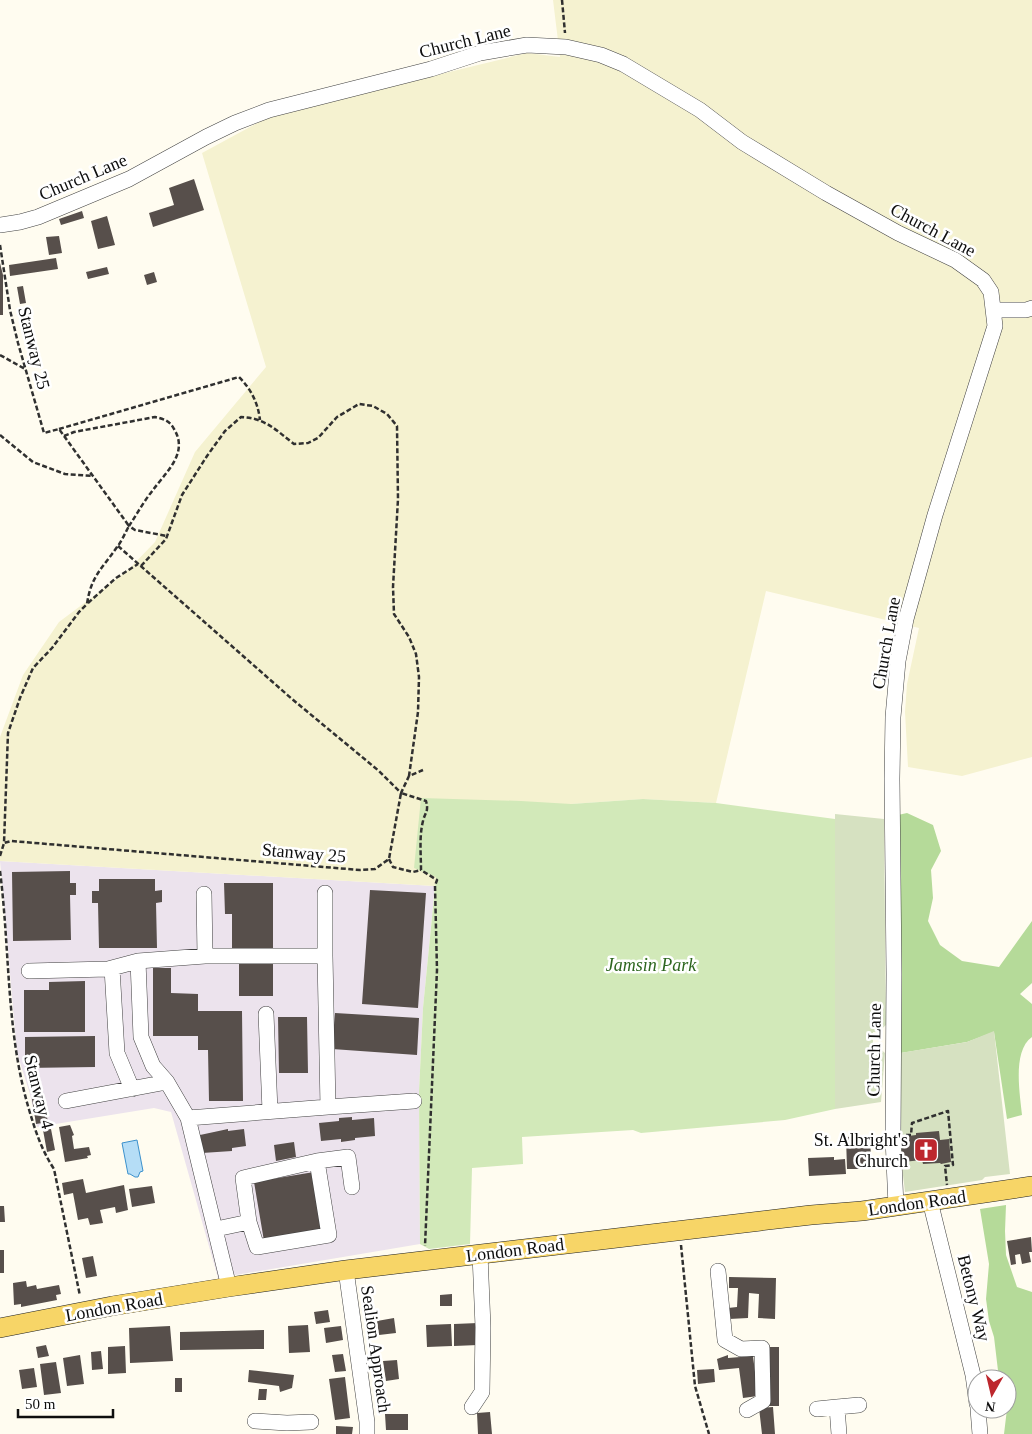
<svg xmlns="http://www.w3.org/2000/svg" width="1032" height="1434" viewBox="0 0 1032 1434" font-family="'Times New Roman',serif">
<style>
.industrial{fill:#ece3ed}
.farmland{fill:#f5f2d0}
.green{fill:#d2e9b9}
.forest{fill:#b5da99}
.cemetery{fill:#d6e1c1}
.water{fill:#b5ddf6;stroke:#3c91cc}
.building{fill:#574f4b}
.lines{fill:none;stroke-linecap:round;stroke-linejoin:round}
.minor-casing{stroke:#414141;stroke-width:16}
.major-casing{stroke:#1f1f1f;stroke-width:20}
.path{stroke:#303030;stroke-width:2.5;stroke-dasharray:5 2.5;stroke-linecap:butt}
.minor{stroke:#fff;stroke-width:15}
.major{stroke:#f7d567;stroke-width:19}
.labels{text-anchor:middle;stroke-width:5;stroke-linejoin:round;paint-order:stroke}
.street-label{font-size:18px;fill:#0e0e0e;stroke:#fff}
.park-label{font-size:18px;font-style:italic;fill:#2d661f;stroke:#fff}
.poi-label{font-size:18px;fill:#0e0e0e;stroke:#fff;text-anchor:end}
</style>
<rect width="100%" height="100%" fill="#fffcf0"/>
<!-- industrial -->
<path class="industrial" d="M0,861l435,25 -12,122 -4,84 1,152 -202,34 -47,-166 -17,-4 -117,19 -7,-33 -13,-41z"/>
<!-- farmland -->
<path class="farmland" d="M553,0h479v757l-70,19 -54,-9 -3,-55 2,-28 12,-56 -153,-37 -50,212 -73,-4 -72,5 -135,73 -1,9 -435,-25v-124l23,-62 36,-53 68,-51 28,-29 40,-90 71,-85 -64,-214 70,-38 255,-62 33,4z"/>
<!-- green -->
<path class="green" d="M421,798l100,3 50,3 72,-5 73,4 119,16v290l-50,11 -144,13 -8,-3 -111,7 1,27 -51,4 -2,76 -41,5 -9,-5 -1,-152 4,-84 13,-131 -22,-9z"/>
<!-- forest -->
<path class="forest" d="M907,813l26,12 8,26 -10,19 2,28 -5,23 12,24 22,16 37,6 33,-46v62l-12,11 12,10v33c-20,14 -12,57 -10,78l-15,4 -13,-87 -27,10 -66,11v-148l-3,-90z
M1006,1205l-1,26 1,24 11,32 15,5v142h-28l3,-25v-30h-8l-5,-42 -5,-16 -3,-22 3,-35 -9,-55z"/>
<!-- cemetery -->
<path class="cemetery" d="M835,814l49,5 2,206 -8,7h-5v14h4l8,7 -4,49 -46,7z
M994,1031l16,143 -25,3 -3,3 -77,12 -5,-42v-97l67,-11z"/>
<!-- water -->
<path class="water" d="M137,1140l6,31 -3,1 -2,5h-3l-5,-3h-2l-6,-31z"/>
<!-- building -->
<path class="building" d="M194,179l10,31 -51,17 -4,-14 25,-8 -5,-17z
M82,211l2,7 -23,7 -2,-6z
M107,216l8,29 -17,4 -7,-28z
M59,236l3,17 -13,2 -3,-18z
M56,258l2,11 -48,7 -1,-11z
M0,263l3,12v40h-3z
M107,267l2,7 -21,5 -2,-7z
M154,272l3,10 -10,3 -3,-10z
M23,286l3,17 -6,1 -3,-17z
M70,871v12h6v12h-6l1,45 -58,1 -1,-69z
M99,879h56v12l7,-1v12l-6,1 1,45h-58l-1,-45h-6v-12h7z
M224,883h49v65h-41v-34h-7z
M370,890l56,3 -8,115 -56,-4z
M239,960h34v36h-34z
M153,968h18v25l27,1v17h44l1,90h-34l-1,-51h-10v-14h-45z
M85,981v51h-61v-42h25v-8z
M335,1013l84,5 -2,37 -85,-6z
M278,1017h29l1,56h-29z
M95,1036v31l-70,1v-31z
M43,1097l5,25 -12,2 -4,-25z
M352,1117v3l22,-2 1,18 -20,2v2l-14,2v-3l-20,2 -2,-18 20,-2v-3z
M70,1125l4,10 -2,1 2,13 15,-2 2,8 -4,1 1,2 -23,4 -6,-35z
M51,1129l4,21 -8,2 -4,-22z
M228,1129v2l16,-2 2,17 -14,2v3l-30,2 -2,-18z
M939,1131l1,9 9,-1 2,23 -10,2 -1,-1 -17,1 -1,-4 -19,2 -3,-25 16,-2v-2z
M870,1136l1,23h-4v10h-20l-1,-32z
M294,1142l2,15 -20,4 -2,-16z
M834,1157v3l11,-1 1,15 -37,2 -1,-18z
M314,1172l10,59 -60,10 -10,-59z
M83,1179l3,14 38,-8 4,25 -12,3 -1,-6 -15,3 3,13 -13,2 -2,-7 -10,2 -5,-27 -9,2 -2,-12z
M152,1186l3,17 -23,4 -3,-18z
M0,1206h4l1,16h-5z
M1031,1237l1,15h-3l2,10 -9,2 -2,-10 -5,1 1,9 -5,1 -4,-24z
M0,1250h4v23h-4z
M93,1256l4,20 -11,2 -4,-20z
M729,1277l47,1 -1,41 -17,-1 1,-24 -10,-1 -1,25 -19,1 -1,-11 9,-1 1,-19h-9z
M26,1281l1,6 9,-2 1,4 22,-4 2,9 -5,1 1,5 -36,7v-3l-7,1 -1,-22z
M452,1294v12h-12v-11z
M328,1310l2,12 -14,2 -2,-12z
M394,1318l2,15 -17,2 -2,-14z
M478,1323v22l-24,1v-22z
M451,1324l1,22 -25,1 -1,-22z
M308,1325l2,27 -21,1 -1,-27z
M170,1326l3,35 -43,2 -1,-35z
M341,1326l2,14 -17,3 -2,-15z
M264,1330v19l-84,1v-18z
M46,1345l3,11 -11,2 -2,-11z
M125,1346l1,27 -18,1v-27z
M766,1347h13v59h-13z
M101,1351l2,18 -11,1 -1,-18z
M343,1354l3,17 -11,1 -3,-17z
M80,1355l4,29 -17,2 -4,-28z
M728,1355v3l25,-2 5,40 -15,2 -4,-30 -20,2 -2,-11z
M397,1360l2,19 -13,2 -3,-20z
M56,1362l5,31 -17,2 -4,-31z
M34,1368l3,19 -15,2 -3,-19z
M714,1369l1,13 -17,2 -1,-14z
M249,1370l45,5 -2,13 -12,4 -1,-6 -31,-4z
M345,1377l5,41 -15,2 -6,-41z
M175,1378h7v14h-7z
M259,1389h8l-1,11h-8z
M773,1407l2,27h-13l-3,-26z
M490,1412l2,22h-14l-1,-21z
M385,1414h23v16h-22z
M336,1426l17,1 -1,7h-16z"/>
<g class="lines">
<defs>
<path id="minor" d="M0,225l20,-3 18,-5 91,-38 77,-42 29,-14 34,-13 162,-41 49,-16 47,-8 39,2 35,8 22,9 77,46 42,32 84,51 72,40 57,27 28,20 8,12 4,34 -60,189 -29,104 -8,42 -5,56 -1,62 2,195 -1,164 3,68
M994,310h32l6,-2
M204,894l1,62
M138,961l3,76 12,29 14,16 21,36 41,169
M112,968l5,85 15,36
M29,971l79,-2 30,-8 67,-5h120
M266,1014l4,97
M66,1101l101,-19
M328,1107l86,-6
M188,1118l140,-11 -3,-151v-63
M317,1161l31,-4 4,30
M930,1201l43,174 4,29
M216,1229l33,-7 -6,-44 74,-17 12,74 -72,12 -8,-25
M346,1270l21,152v12
M718,1271l7,69 16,9 21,-1 1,53 -16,9
M472,1407l10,-15 1,-65 -3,-73
M817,1409l20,-2
M978,1409l2,25
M255,1421l32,2 24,-1
M839,1434l-2,-27 22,-2"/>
<path id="major" d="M0,1328l112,-22 117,-19 117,-17 465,-55 51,-4 170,-25"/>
</defs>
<!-- minor casing -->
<use href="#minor" class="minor-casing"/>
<!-- major casing -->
<use href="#major" class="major-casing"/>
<!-- path -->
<path class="path" d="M562,0l3,33
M0,245l10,65 8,33 26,90 15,-4 70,97c-4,7 -7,15 -12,21 -15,22 -26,29 -30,57l-8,8 -27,36 -19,20 -13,30 -12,35 -4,110 7,-2 349,29 15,-1 14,-10 12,-66 25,8c3,11 -1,11 -3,20 -4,16 -2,33 -2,49l16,10 -2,6 2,84 -12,276
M0,355l25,14
M59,429l180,-52c12,12 19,26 21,43
M0,435l33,27 32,12 28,2
M64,436l10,-4 81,-15c9,2 15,4 19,12 15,24 -8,43 -21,61 -9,11 -16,24 -24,36l6,4 32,6
M118,546l174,153 87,72 22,22 8,-17 14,-6
M141,566l25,-27 16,-44 25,-39 18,-25 16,-14c24,1 35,13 53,27l14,-1 10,-5 19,-21 22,-13 14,2 14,8 10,12 1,73 -5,88 1,27 15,23 7,17 3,23 -1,35 -9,64
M88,603l28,-25 22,-14
M0,856l4,-13
M389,859l4,8 20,5 8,-2
M0,871c10,79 6,159 28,235 7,24 13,43 26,63l26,127
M906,1135h5l1,-12 36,-12 5,54 -8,1 2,19
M681,1245l14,141 14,48"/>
<!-- minor -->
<use href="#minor" class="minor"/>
<!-- major -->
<use href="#major" class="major"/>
</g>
<!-- icons -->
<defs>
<symbol id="church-square" viewBox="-11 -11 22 22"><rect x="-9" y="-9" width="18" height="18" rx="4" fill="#bd272d" stroke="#fff"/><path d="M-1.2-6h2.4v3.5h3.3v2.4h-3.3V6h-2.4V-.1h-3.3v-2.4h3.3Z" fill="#fff"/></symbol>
</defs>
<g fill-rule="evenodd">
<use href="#church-square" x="912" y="1136" width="28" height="28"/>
</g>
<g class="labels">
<!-- street labels -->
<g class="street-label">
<text transform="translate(465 41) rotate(-14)" y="6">Church Lane</text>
<text transform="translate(83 177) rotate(-23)" y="6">Church Lane</text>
<text transform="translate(933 230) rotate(28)" y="6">Church Lane</text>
<text transform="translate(34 348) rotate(76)" y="6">Stanway 25</text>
<text transform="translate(886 643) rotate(-80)" y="6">Church Lane</text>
<text transform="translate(304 853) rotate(5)" y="6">Stanway 25</text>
<text transform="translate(874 1050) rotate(-89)" y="6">Church Lane</text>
<text transform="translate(39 1092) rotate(76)" y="6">Stanway 4</text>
<text transform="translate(917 1203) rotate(-8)" y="6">London Road</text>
<text transform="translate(515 1250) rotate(-7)" y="6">London Road</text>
<text transform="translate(974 1298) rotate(76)" y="6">Betony Way</text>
<text transform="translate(114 1307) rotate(-10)" y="6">London Road</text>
<text transform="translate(376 1349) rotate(82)" y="6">Sealion Approach</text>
</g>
<!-- park labels -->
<g class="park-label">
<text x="651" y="971">Jamsin Park</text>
</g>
<!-- poi labels -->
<g class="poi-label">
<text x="908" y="1146">St. Albright's<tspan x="908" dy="21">Church</tspan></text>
</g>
</g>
<!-- north arrow -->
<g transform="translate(992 1394) rotate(188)"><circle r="24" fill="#ffffff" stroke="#9f9f9f"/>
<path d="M0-4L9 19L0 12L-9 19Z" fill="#bd272d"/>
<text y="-8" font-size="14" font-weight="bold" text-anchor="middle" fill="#0e0e0e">N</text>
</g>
<!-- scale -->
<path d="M18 1409v8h95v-8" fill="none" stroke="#0e0e0e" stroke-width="2.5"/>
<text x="25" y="1409" font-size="15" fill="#0e0e0e" stroke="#ffffff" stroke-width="4" paint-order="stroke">50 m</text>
</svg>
